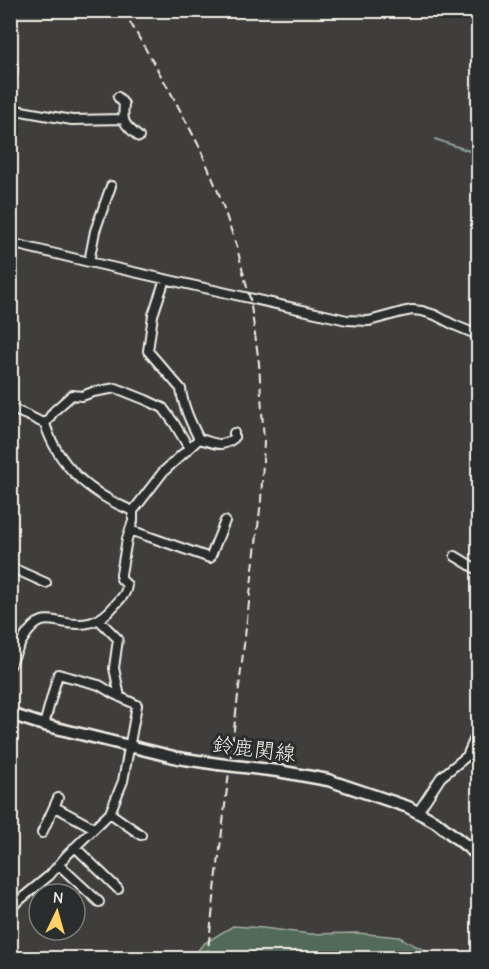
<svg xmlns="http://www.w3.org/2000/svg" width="489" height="969" viewBox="0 0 489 969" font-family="'Comic Neue','Klee One',sans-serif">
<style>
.green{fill:#526b59;stroke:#a3aea0;stroke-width:1.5}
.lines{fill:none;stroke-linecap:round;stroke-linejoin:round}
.stream{stroke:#8c9d9d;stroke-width:2}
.street-casing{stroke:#f4f1e8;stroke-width:12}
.secondary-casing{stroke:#f4f1e8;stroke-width:15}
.street{stroke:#2a2d2e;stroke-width:8}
.secondary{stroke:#2a2d2e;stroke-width:10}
.rail{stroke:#f4f1e8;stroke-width:2;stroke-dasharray:9 4.5;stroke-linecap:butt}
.secondary-bridge-casing{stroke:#f4f1e8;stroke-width:15;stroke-linecap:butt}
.secondary-bridge{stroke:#2a2d2e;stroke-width:10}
.labels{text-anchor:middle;stroke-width:6;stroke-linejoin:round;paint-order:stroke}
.street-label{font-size:21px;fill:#f4f1e8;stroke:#2a2d2e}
</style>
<rect width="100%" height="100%" fill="#403d3d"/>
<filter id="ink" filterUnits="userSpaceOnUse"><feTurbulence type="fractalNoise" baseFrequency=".0167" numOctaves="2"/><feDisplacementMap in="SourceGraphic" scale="12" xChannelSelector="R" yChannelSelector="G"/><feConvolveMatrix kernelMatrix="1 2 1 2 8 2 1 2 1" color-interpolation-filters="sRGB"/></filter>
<g filter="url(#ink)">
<!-- green -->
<path class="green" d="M233,926l30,2 47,6 47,-1 42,4 32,17 2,4h-241l11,-14z"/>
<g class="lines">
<!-- stream -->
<path class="stream" d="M435,139l43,15"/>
<defs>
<path id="street" d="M10,53l3,17 -3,12
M118,97l6,7c-2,19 0,20 15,33
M10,109l62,11 51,-1
M10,243l79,19 258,58 22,1 33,-9 10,-2 10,1 13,4 19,10 24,10
M89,262l6,-31 16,-45
M10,408l21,9 14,7c14,44 48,71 88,87
M45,424l9,-13 18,-16 10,1 11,-4 23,-4 30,12 17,8 11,15 15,25
M199,439c15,3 21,10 35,-1v-5
M130,530l80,28 15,-37
M455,556l23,14
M10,567l36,16
M99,620l19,19 -4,29 6,29
M10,666c5,-13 18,-41 32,-45 6,-2 13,0 19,1 24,5 38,2 54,-17 6,-7 11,-10 12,-20l-6,-6v-5l6,-35 6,-18v-10l30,-39 36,-33c-8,-16 -16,-32 -18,-50l-33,-38 5,-36 12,-36
M55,807l39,21
M418,812l23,-35 26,-21 11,-25
M110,813l31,22
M42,833l16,-35
M75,847l43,42
M59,865l40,37
M10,908l40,-33 16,-19 44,-43 13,-32 14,-76 -23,-11 -15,-9 -41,-11 -14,51"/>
<path id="secondary" d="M10,714l34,11 134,33 40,6
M278,771l50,9 80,27 28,15 42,33"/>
</defs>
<!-- street casing -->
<use href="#street" class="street-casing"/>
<!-- secondary casing -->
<use href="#secondary" class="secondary-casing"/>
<!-- street -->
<use href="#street" class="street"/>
<!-- secondary -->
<use href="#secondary" class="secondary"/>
<!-- rail -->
<path class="rail" d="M123,10l48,83 28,53 20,48 18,54 13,51 9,64 5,79 -3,59 -54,457"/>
<defs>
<path id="secondary-bridge" d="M218,764l60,7"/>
</defs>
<!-- secondary-bridge casing -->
<use href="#secondary-bridge" class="secondary-bridge-casing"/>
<!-- secondary-bridge -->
<use href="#secondary-bridge" class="secondary-bridge"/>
</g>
</g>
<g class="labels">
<!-- street labels -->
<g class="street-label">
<text transform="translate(254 749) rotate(7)" y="7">鈴鹿関線</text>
</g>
</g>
<!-- margin -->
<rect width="489" height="969" fill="none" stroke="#2a2d2e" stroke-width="36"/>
<rect x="18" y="18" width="453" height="933" fill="none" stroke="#f4f1e8" stroke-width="2" filter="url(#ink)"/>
<!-- north arrow -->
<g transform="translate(57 912) rotate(5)"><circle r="28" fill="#2a2d2e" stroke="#7b7b78" stroke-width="1.5"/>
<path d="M0-4.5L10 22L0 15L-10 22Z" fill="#ffd166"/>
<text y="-9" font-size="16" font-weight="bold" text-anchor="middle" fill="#f4f1e8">N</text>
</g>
</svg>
